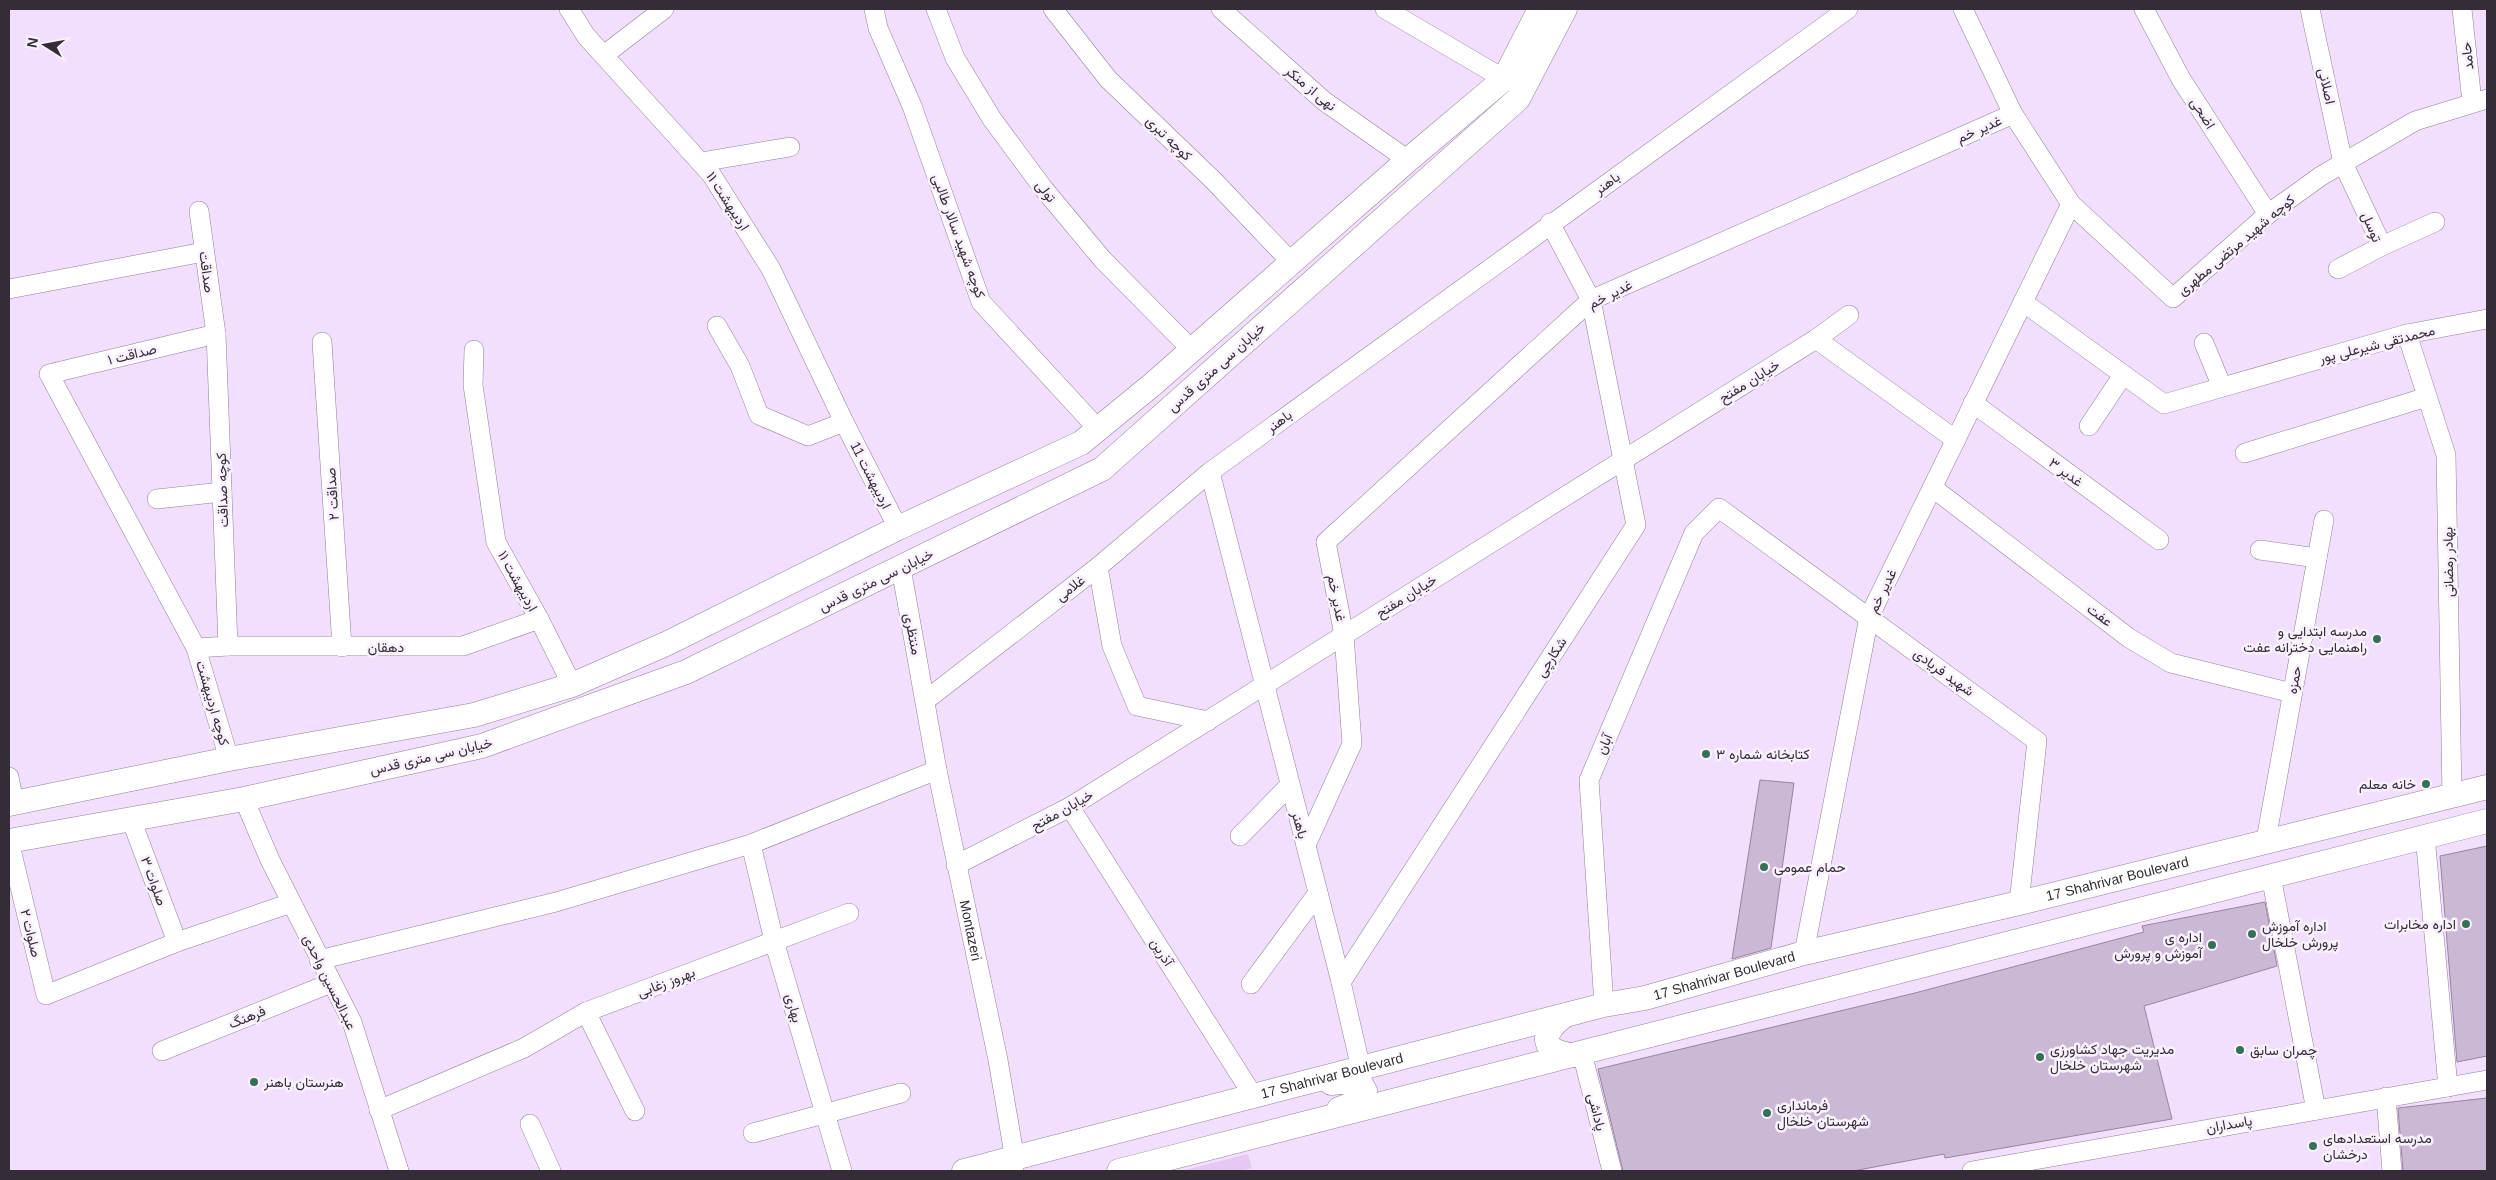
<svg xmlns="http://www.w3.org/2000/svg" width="2496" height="1180" viewBox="0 0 2496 1180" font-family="Arial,Vazirmatn,sans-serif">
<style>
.green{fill:#e5c9f4}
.building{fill:#cbb8d5;stroke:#9785a0}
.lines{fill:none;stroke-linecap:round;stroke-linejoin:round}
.minor-casing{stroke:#917f9a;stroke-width:20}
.major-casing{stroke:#917f9a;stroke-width:25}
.minor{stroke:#fff;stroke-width:19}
.major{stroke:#fff;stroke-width:24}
.poi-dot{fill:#366f57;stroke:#f9f1fd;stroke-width:2}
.labels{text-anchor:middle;stroke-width:5;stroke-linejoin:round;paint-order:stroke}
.street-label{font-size:14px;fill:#342d38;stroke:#f9f1fd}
.poi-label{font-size:14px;fill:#342d38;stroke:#f9f1fd;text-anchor:start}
</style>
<rect width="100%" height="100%" fill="#f2dffd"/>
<!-- green -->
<path class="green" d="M1248,1154l4,14 -12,3h-59z"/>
<!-- building -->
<path class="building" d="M1760,780l34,3 -23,165 -39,11z
M2487,846v210l-30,6 -17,-206z
M2265,902l12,64 -133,40 28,113 -227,39 -1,-4 -91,17h-230l-25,-102 317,-76 229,-61 -2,-6z
M2487,1098v73h-84l-5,-63z"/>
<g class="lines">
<defs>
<g id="minor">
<path d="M569,9l17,27 125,138 60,95 73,153 54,106"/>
<path d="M874,9l4,19 34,78 69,196 118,128"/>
<path d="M936,9l19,49 37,61 51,69 60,72 88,89"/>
<path d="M1053,9l55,70 106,102 77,81"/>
<path d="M1221,9l103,92 84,59"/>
<path d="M1385,9l119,70"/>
<path d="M1963,9l50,105 58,90 102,94 95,-84 53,-38 94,-55 72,-22"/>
<path d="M2144,9l37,70 87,135"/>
<path d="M2310,9l33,154 39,83 -44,23"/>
<path d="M2462,9l10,93"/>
<path d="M604,55l60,-46"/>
<path d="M701,162l89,-15"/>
<path d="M199,211l17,123 12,312"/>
<path d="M2382,246l53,-24"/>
<path d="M9,289l195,-37"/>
<path d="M2023,302l141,102 243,-70 80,-15"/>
<path d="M717,326l23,40 19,49 49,21 36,-14"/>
<path d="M216,334l-167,40 147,274 33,111"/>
<path d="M2407,334l39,121 6,341"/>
<path d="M1816,339l140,101"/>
<path d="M322,342l20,305"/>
<path d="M2204,343l18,44"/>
<path d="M474,350l-1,35 23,157 43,77 33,66"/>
<path d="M1973,403l186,137"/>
<path d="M2089,426l34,-51"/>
<path d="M2245,453l182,-56"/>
<path d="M1210,472l131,510 20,87"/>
<path d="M1933,488l196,150 42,25 121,30"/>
<path d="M157,499l65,-7"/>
<path d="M2260,550l57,8"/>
<path d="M1098,567l14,79 25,60 71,15"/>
<path id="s1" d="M901,568l36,202 61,290 17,100 -2,11"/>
<path d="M196,648l32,-2h235l76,-27"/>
<path d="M926,700l172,-133 112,-95 638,-463"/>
<path d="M9,777l5,26"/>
<path d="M244,799l26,61 82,162 47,149"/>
<path d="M1070,807l184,290"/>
<path d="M131,819l46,123"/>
<path d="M1240,836l50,-51"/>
<path d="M2425,836l23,251"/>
<path d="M2266,840l58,-320"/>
<path d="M9,841l37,154 131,-53 114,-39"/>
<path d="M751,844l23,97 68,230"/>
<path d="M1306,845l46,-101 -8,-109 -18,-93 265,-242 422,-186"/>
<path d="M956,865l114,-58 746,-468 33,-24"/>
<path d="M2271,876l45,234"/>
<path d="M1804,953l65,-336 202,-413"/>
<path d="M319,960l237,-58 195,-58 186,-74"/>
<path d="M1341,982l295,-457 -45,-225 -41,-77"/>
<path d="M1251,984l67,-91"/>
<path d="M1604,1005l-15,-225 105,-247 25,-25 318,233 -18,162"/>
<path d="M162,1051l169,-68"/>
<path d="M1582,1053l30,118"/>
<path d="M2386,1097l6,74"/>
<path d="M379,1110l145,-62 62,-36"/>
<path d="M635,1111l-49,-99 263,-99"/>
<path d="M530,1124l21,47"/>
<path d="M753,1133l148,-40"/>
<path d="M1972,1171l515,-91"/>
</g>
<g id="major">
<path d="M9,804l220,-45 245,-44 98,-30 96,-42 230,-115 183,-85 72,-59 255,-224 96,-81 36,-70"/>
<path d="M9,841l235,-42 238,-53 204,-74 416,-203 416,-370 47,-90"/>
<path d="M1564,1016c-25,18 -23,37 10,39"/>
<path d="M1331,1083l20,-2 10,3 4,7 -4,9 -22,9"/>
<path id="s2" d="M964,1171l640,-166 41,-7 159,-45 215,-50 468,-116"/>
<path d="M1119,1171l1368,-350"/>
</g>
</defs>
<!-- minor casing -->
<use href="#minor" class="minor-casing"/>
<!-- major casing -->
<use href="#major" class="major-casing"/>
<!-- minor -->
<use href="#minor" class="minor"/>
<!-- major -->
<use href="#major" class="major"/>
</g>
<!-- markers -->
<g class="poi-dot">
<circle cx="2377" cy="639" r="5"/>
<circle cx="1706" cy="754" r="5"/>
<circle cx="2426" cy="784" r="5"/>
<circle cx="1764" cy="867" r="5"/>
<circle cx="2466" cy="924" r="5"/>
<circle cx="2252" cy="934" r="5"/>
<circle cx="2212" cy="945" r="5"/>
<circle cx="2240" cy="1050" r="5"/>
<circle cx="2040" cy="1057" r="5"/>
<circle cx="254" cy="1082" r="5"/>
<circle cx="1767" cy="1113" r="5"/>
<circle cx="2313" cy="1146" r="5"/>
</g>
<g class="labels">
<!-- street labels -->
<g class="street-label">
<text transform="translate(2467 56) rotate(-96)" y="5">حامد</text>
<text transform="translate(2327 86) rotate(78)" y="5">اصلانی</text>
<text transform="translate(1311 88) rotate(40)" y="5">نهی از منکر</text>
<text transform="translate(2203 113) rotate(58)" y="5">اضحی</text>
<text transform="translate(1979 129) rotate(-24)" y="5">غدیر خم</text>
<text transform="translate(1169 138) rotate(44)" y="5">کوچه تبری</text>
<text transform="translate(1607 183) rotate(-36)" y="5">باهنر</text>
<text transform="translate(1046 191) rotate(51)" y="5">تولی</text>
<text transform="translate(728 201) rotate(57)" y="5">۱۱ اردیبهشت</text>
<text transform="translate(2372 227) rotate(67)" y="5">توسل</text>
<text transform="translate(959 236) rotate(70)" y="5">کوچه شهید سالار طالبی</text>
<text transform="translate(2236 245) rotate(-40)" y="5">کوچه شهید مرتضی مطهری</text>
<text transform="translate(207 272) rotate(82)" y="5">صداقت</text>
<text transform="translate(1610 294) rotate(-27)" y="5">غدیر خم</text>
<text transform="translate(2377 344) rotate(-14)" y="5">محمدتقی شیرعلی پور</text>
<text transform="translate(132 354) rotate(-14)" y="5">صداقت ۱</text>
<text transform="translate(1216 367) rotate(-42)" y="5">خیابان سی متری قدس</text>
<text transform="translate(1749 381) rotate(-32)" y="5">خیابان مفتح</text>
<text transform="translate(1279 421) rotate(-36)" y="5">باهنر</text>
<text transform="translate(2066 472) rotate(36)" y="5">غدیر ۳</text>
<text transform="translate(871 475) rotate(63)" y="5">11 اردیبهشت</text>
<text transform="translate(222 490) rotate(-92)" y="5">کوچه صداقت</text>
<text transform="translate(332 494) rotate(-94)" y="5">صداقت ۲</text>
<text transform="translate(2448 562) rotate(-91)" y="5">بهادر رمضانی</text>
<text transform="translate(876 580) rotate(-26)" y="5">خیابان سی متری قدس</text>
<text transform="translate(518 581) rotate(61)" y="5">۱۱ اردیبهشت</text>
<text transform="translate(1070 588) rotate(-38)" y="5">غلامی</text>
<text transform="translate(1882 591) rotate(-64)" y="5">غدیر خم</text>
<text transform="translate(1406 596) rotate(-32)" y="5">خیابان مفتح</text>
<text transform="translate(1337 598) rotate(79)" y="5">غدیر خم</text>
<text transform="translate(2100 615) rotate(37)" y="5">عفت</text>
<text transform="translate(913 634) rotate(79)" y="5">منتظری</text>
<text x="386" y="652">دهقان</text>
<text transform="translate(1551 657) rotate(-57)" y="5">شکارچی</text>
<text transform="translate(1944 672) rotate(36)" y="5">شهید فریادی</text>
<text transform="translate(2294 680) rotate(-80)" y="5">حمزه</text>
<text transform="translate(213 703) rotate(74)" y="5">کوچه اردیبهشت</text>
<text transform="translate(1604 744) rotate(-67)" y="5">آبان</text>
<text transform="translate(431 756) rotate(-13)" y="5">خیابان سی متری قدس</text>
<text transform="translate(1062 810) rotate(-29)" y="5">خیابان مفتح</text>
<text transform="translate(1300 825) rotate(75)" y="5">باهنر</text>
<text dy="5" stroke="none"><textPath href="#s2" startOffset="1190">17 Shahrivar Boulevard</textPath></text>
<text transform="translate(154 881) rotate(70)" y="5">صلوات ۳</text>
<text dy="5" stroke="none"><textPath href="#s1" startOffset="369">Montazeri</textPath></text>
<text transform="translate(31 933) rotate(76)" y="5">صلوات ۲</text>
<text transform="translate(1162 952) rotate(58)" y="5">آذرین</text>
<text dy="5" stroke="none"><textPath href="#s2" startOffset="785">17 Shahrivar Boulevard</textPath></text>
<text transform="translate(330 982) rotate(64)" y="5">عبدالحسین واحدی</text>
<text transform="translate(666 982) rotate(-21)" y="5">بهروز زغابی</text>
<text transform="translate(794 1008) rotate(74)" y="5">بهاری</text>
<text transform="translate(247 1017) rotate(-22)" y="5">فرهنگ</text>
<text dy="5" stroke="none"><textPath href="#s2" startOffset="380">17 Shahrivar Boulevard</textPath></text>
<text transform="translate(1597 1112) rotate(76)" y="5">پاداشی</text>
<text transform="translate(2229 1124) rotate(-10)" y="5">پاسداران</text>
</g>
<!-- poi labels -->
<g class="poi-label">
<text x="2367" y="636" text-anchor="end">مدرسه ابتدایی و<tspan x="2367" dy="16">راهنمایی دخترانه عفت</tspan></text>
<text x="1716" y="759">کتابخانه شماره ۳</text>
<text x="2416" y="789" text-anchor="end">خانه معلم</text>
<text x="1774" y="872">حمام عمومی</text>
<text x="2456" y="929" text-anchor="end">اداره مخابرات</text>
<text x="2262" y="931">اداره آموزش<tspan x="2262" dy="16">پرورش خلخال</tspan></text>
<text x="2202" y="942" text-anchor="end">اداره ی<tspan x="2202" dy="16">آموزش و پرورش</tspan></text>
<text x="2050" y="1054">مدیریت جهاد کشاورزی<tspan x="2050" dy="16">شهرستان خلخال</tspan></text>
<text x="2250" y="1055">چمران سابق</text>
<text x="264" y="1087">هنرستان باهنر</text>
<text x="1777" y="1110">فرمانداری<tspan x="1777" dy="16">شهرستان خلخال</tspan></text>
<text x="2323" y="1143">مدرسه استعدادهای<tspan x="2323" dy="16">درخشان</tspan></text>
</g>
</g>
<!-- border -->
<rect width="2496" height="1180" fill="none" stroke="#342d38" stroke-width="20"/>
<!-- north arrow -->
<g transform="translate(45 45) rotate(281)" stroke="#f9f1fd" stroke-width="4" paint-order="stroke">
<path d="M0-4L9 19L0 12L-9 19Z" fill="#342d38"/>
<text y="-8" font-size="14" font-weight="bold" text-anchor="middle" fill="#342d38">N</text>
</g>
</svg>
